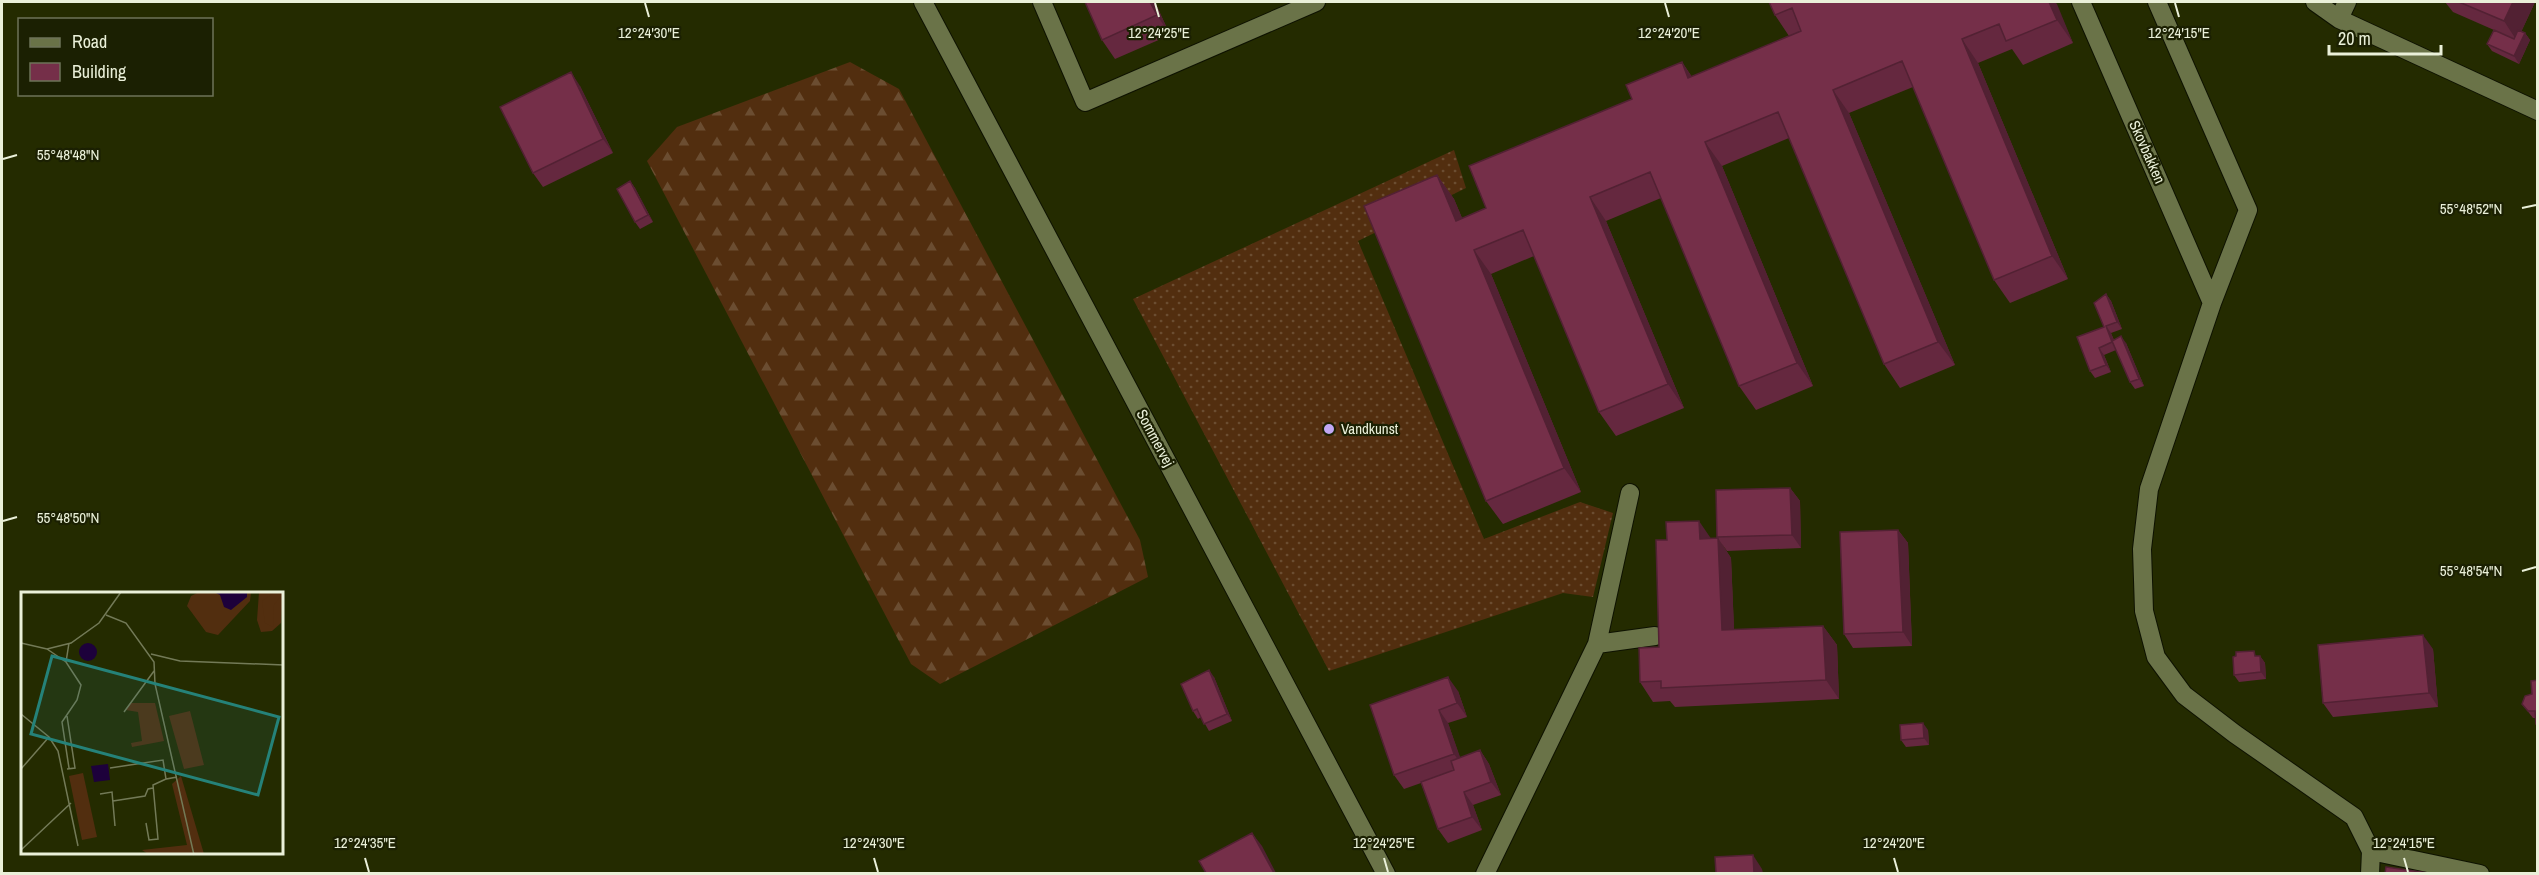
<svg xmlns="http://www.w3.org/2000/svg" width="2539" height="875" viewBox="0 0 2539 875" font-family="'Archivo Narrow',sans-serif">
<style>
.grass{fill:url(#grass-dots)}
.forest{fill:url(#forest-firs)}
.lines{fill:none;stroke-linecap:round;stroke-linejoin:round}
.minor-casing{stroke:#0e1200;stroke-width:20}
.minor{stroke:#6a7348;stroke-width:18}
.wall{fill:#65283f}
.shaded-wall{fill:#522133}
.building{fill:#752f49;stroke:#522133;stroke-width:1.5}
.ticks{fill:none;stroke:#eaf0d9;stroke-width:2}
.poi-dot{fill:#c1a8f3;stroke:#1b2002;stroke-width:2}
.labels{text-anchor:middle;stroke-width:4.5;stroke-linejoin:round;paint-order:stroke}
.street-label{font-size:15px;fill:#eaf0d9;stroke:#1b2002}
.poi-label{font-size:15px;fill:#eaf0d9;stroke:#1b2002;text-anchor:start}
.inset-road{fill:none;stroke:#737a57;stroke-width:1.5}
.view{fill:#258279;fill-opacity:0.15;stroke:#258279;stroke-width:3}
.inset-edge{fill:none;stroke:#eaf0d9;stroke-width:3}
.ticks-label{font-size:15px;text-anchor:middle;fill:#eaf0d9;stroke:#1b2002;stroke-width:4.5;stroke-linejoin:round;paint-order:stroke}
</style>
<defs>
<pattern id="grass-dots" width="8" height="8" patternUnits="userSpaceOnUse" patternTransform="scale(1.5)"><rect width="8" height="8" fill="#522e0f"/><path d="M2 2h.1M6 6h.1" fill="none" stroke="#6b4d31" stroke-width="1.8" stroke-linecap="round"/></pattern>
<pattern id="forest-firs" width="22" height="20" patternUnits="userSpaceOnUse" patternTransform="scale(1.5)"><rect width="22" height="20" fill="#522e0f"/><path d="M5 1l3.5 6h-7zM16 11l3.5 6h-7z" fill="#6b4d31"/></pattern>
</defs>
<rect width="100%" height="100%" fill="#242b00"/>
<!-- grass -->
<path class="grass" d="M1454,150l12,38 -108,53 126,298 96,-37 33,11 -20,84 -30,-4 -234,78 -196,-372z"/>
<!-- forest -->
<path class="forest" d="M850,62l49,27 241,451 8,37 -208,107 -29,-20 -264,-503 30,-34z"/>
<g class="lines">
<defs>
<path id="minor" d="M923,2l463,872
M1042,2l43,100 231,-100
M2081,2l131,301
M2157,2l91,208 -36,93 -63,186 -7,60 2,62 12,46 28,38 51,39 119,83 17,34 -1,23
M2315,2l24,17 199,92
M2339,19l8,-17
M1597,644l58,-8
M2371,851l109,23
M1485,874l112,-230 33,-151"/>
</defs>
<!-- minor casing -->
<use href="#minor" class="minor-casing"/>
<!-- minor -->
<use href="#minor" class="minor"/>
</g>
<!-- wall -->
<path class="wall" d="M1155,2l15,33 -55,24 -13,-19z
M1769,2h286l18,41 -50,22 -11,-16 -34,14 90,216 -58,24 -16,-23 -81,-193 -64,26 106,252 -55,23 -16,-24 -95,-226 -67,28 91,220 -57,24 -17,-24 -78,-188 -55,23 78,187 -68,28 -17,-24 -65,-156 -43,18 90,218 -78,32 -17,-23 -49,-326 17,24 8,19 24,-10 146,-109 50,-37 10,15 97,-41 -14,-21z
M2445,2h90l-14,30 4,1 5,7 -11,24 -27,-13 -5,-7 7,-14 -41,-18z
M580,86l33,67 -70,34 -10,-14z
M630,181l5,7 18,34 -13,7 -5,-7z
M2106,294l5,7 11,28 -11,4 3,7 12,3 18,43 -9,3 -5,-7 -14,-32 -12,5 7,17 -16,6 -5,-7 14,-44z
M1790,488l10,13 1,47 -74,3 -10,-14z
M1898,530l10,13 4,103 -59,2 -9,-14z
M1712,538h6l13,20 3,72 89,-4 14,19 2,54 -164,8 -5,-6 -17,1 -13,-20 19,-35z
M2433,649l5,58 -105,10 -10,-14z
M2258,656h2l5,7 1,16 -27,3 -5,-7z
M1214,677l18,44 -23,10 -8,-14 -3,2 -5,-8z
M2538,680v46l-2,-2 -1,-6h-2l-11,-14 10,-10z
M1458,691l9,26 -19,6 12,35 20,-8 9,14 12,31 -28,10 9,25 -34,13 -10,-14 -17,-46 -17,6 -10,-14 -24,-70z
M1928,730l1,15 -23,2 -5,-7z"/>
<!-- shaded-wall -->
<path class="shaded-wall" d="M1150,2h5l15,33 -13,-20z
M2049,2h6l2,2 16,39 -16,-23z
M2513,2h22l-18,39 -13,-20z
M2525,33l5,7 -11,24 -5,-8z
M1962,39l16,24 90,216 -16,-23z
M1682,62l16,24 -10,-8z
M571,72l9,14 33,67 -10,-14z
M1833,90l16,23 106,252 -17,-23z
M1705,142l17,24 91,220 -16,-23z
M1437,175l17,24 19,45 -17,-23z
M630,181l5,7 18,34 -5,-7z
M1590,197l16,24 78,187 -16,-24z
M1474,250l17,24 90,218 -17,-24z
M2106,294l5,7 11,28 -5,-7z
M2106,326l5,7 6,16 -5,-7z
M2121,336l5,7 18,43 -5,-7z
M2099,348l5,7 7,17 -5,-7z
M1790,488l10,13 1,47 -9,-13z
M1699,521l13,19 -12,-1z
M1898,530l10,13 4,103 -9,-14z
M1718,538l13,20 4,92 -13,-20z
M1823,626l14,19 2,54 -13,-19z
M2423,635l10,14 5,58 -9,-14z
M2260,656l5,7 1,16 -5,-7z
M1209,670l5,7 18,44 -5,-7z
M1448,677l10,14 9,26 -10,-14z
M1439,710l9,13 16,45 -10,-14z
M1923,723l5,7 1,15 -5,-7z
M1480,750l9,14 12,31 -10,-13z
M1464,792l9,13 9,25 -10,-13z
M1252,833l10,13 14,27h-2z
M1753,855l9,14 1,4h-9z"/>
<!-- building -->
<path class="building" d="M1085,2h65l7,13 -55,25z
M1769,2h280l8,18 -51,21 -7,-17 -37,15 90,217 -58,24 -92,-219 -69,29 105,252 -54,22 -106,-252 -73,30 92,221 -58,23 -89,-214 -60,25 78,187 -69,28 -76,-182 -49,20 90,218 -78,33 -122,-295 73,-31 19,46 30,-13 -17,-42 163,-67 -6,-14 56,-23 6,16 113,-47 -9,-23 -17,7z
M2459,2h54l-9,19z
M2494,30l20,9 4,-9 7,3 -11,23 -27,-12z
M571,72l32,67 -70,34 -33,-66z
M630,181l18,34 -13,7 -18,-33z
M2106,294l11,28 -11,4 6,16 -13,6 7,17 -16,6 -13,-34 27,-10 -10,-24z
M2121,336l18,43 -9,3 -18,-41z
M1790,488l2,47 -75,2 -1,-47z
M1699,521l1,18 18,-1 4,92 101,-4 3,54 -165,8v-7l-21,1 -1,-34 20,-1 -3,-107h11l-1,-18z
M1898,530l5,102 -59,2 -4,-102z
M2423,635l6,58 -106,10 -5,-58z
M2254,651l1,5h5l1,16 -27,3 -1,-18 3,-1v-4z
M1209,670l18,44 -23,10 -7,-15 -4,2 -12,-27z
M1448,677l9,26 -18,7 15,44 -60,21 -24,-70z
M2538,680v44h-2l-1,-13h-7l-6,-7 3,-8 7,-2 -1,-13z
M1923,723l1,15 -23,2 -1,-15z
M1480,750l11,32 -27,10 8,25 -34,12 -17,-47 33,-12 -3,-9z
M1252,833l22,40h-68l-7,-12z
M1753,855l1,18h-38l-1,-16z
M2386,867l42,6h-43z"/>
<!-- ticks -->
<path class="ticks" d="M645,3l4,14M1155,3l4,14M1665,3l4,14M2175,3l4,14M3,159l14,-4M2522,208l14,-3M3,521l14,-4M2522,571l14,-4M365,858l4,14M874,858l4,14M1384,858l4,14M1894,858l4,14M2404,858l4,14"/>
<!-- markers -->
<circle class="poi-dot" cx="1329" cy="429" r="6"/>
<g class="labels">
<!-- street labels -->
<g class="street-label">
<text transform="translate(2147 152) rotate(66)" y="5">Skovbakken</text>
<text transform="translate(1155 438) rotate(62)" y="5">Sommervej</text>
</g>
<!-- poi labels -->
<g class="poi-label">
<text x="1341" y="434">Vandkunst</text>
</g>
</g>
<!-- overview -->
<g transform="translate(21 592)">
<rect width="262" height="262" fill="#242b00"/>
<path d="M109,111h25l9,38 -32,6 -1,-4 11,-2 -4,-29 -12,-2zM62,181l14,64 -15,3 -13,-64z" fill="#522e0f"/>
<path d="M178,0h52l-1,9 -32,34 -12,-3 -19,-26 4,-10zM238,0h24l-2,31 -9,8 -11,1 -4,-12zM169,119l14,54 -20,4 -15,-53zM160,184l23,78h-56l-6,-4 45,-5 -15,-61z" fill="#522e0f"/>
<path d="M254,0h9l-10,13 -1,22 -8,-4 -3,-22z" fill="#522e0f"/>
<path d="M193,0h33v5l-16,13 -7,-3 -4,-12zM58 60a9 9 0 1 1 18 0a9 9 0 1 1-18 0ZM87,172l2,16 -16,2 -3,-16z" fill="#1d013b"/>
<path class="inset-road" d="M85,23l20,8 28,39 1,22 39,171M0,51l26,6 24,-6 28,-20 22,-31M26,57l19,13 15,23 -4,15 -15,22 7,46M130,62l29,7 104,4M45,70l3,-19M103,120l30,-41M0,122l28,23 9,14 20,95M89,176l53,-8 3,19 11,-2M0,177l28,-32M46,177l8,-1 -8,-52M79,202l12,-2 3,34M92,209l32,-5 3,-7 5,-1M125,231l3,17 9,-1 -5,-54 13,-6M0,258l50,-47"/>
<path class="view" d="M31,64l227,61 -21,78 -227,-61z"/>
<rect width="262" height="262" class="inset-edge"/>
</g>
<g class="ticks-label">
<text x="649" y="38">12°24'30"E</text>
<text x="1159" y="38">12°24'25"E</text>
<text x="1669" y="38">12°24'20"E</text>
<text x="2179" y="38">12°24'15"E</text>
<text x="68" y="160">55°48'48"N</text>
<text x="2471" y="214">55°48'52"N</text>
<text x="68" y="523">55°48'50"N</text>
<text x="2471" y="576">55°48'54"N</text>
<text x="365" y="848">12°24'35"E</text>
<text x="874" y="848">12°24'30"E</text>
<text x="1384" y="848">12°24'25"E</text>
<text x="1894" y="848">12°24'20"E</text>
<text x="2404" y="848">12°24'15"E</text>
</g>
<!-- border -->
<rect width="2539" height="875" fill="none" stroke="#eaf0d9" stroke-width="6"/>
<!-- legend -->
<rect x="18" y="18" width="195" height="78" fill="#1b2002" stroke="#6e7358" stroke-width="1.5"/>
<rect x="30" y="38" width="30" height="9" fill="#6a7348" stroke="#6e7358" stroke-width="1.5"/>
<text x="72" y="48" font-size="18" fill="#eaf0d9">Road</text>
<rect x="30" y="63" width="30" height="18" fill="#752f49" stroke="#6e7358" stroke-width="1.5"/>
<text x="72" y="78" font-size="18" fill="#eaf0d9">Building</text>
<!-- scale -->
<path d="M2329 45v9h112v-9" fill="none" stroke="#eaf0d9" stroke-width="3"/>
<text x="2338" y="45" font-size="18" fill="#eaf0d9" stroke="#1b2002" stroke-width="4.5" paint-order="stroke">20 m</text>
</svg>
